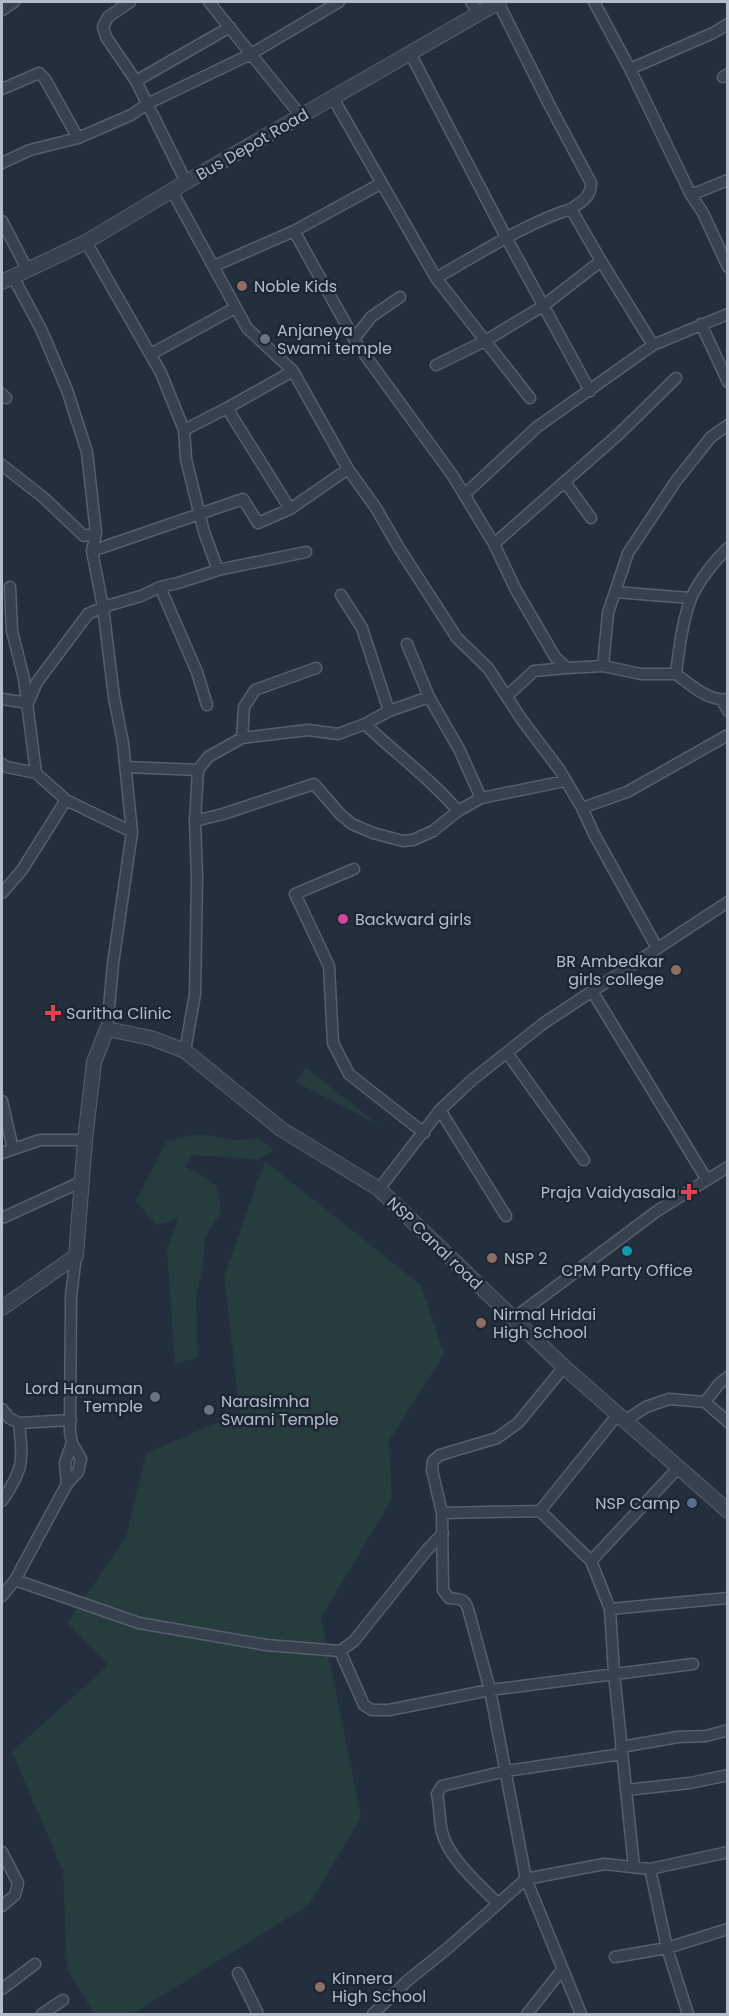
<svg xmlns="http://www.w3.org/2000/svg" width="729" height="2016" viewBox="0 0 729 2016" font-family="Poppins,sans-serif">
<style>
.green{fill:#263c3f}
.lines{fill:none;stroke-linecap:round;stroke-linejoin:round}
.minor-casing{stroke:#565f6c;stroke-width:13}
.tertiary-casing{stroke:#565f6c;stroke-width:16}
.minor{stroke:#38414e;stroke-width:10}
.tertiary{stroke:#38414e;stroke-width:14}
.education-dot{fill:#8d6e63;stroke:#1d2633;stroke-width:2}
.worship-dot{fill:#6b7280;stroke:#1d2633;stroke-width:2}
.hotel-dot{fill:#d1479c;stroke:#1d2633;stroke-width:2}
.health-dot{fill:#e0444e;stroke:#1d2633;stroke-width:2}
.culture-dot{fill:#0f9aa8;stroke:#1d2633;stroke-width:2}
.service-dot{fill:#5c6f8a;stroke:#1d2633;stroke-width:2}
.labels{text-anchor:middle;stroke-width:5;stroke-linejoin:round;paint-order:stroke}
.street-label{font-size:16px;fill:#b4bcc9;stroke:#1d2633}
.poi-label{font-size:16px;fill:#b4bcc9;stroke:#1d2633;text-anchor:start}
</style>
<rect width="100%" height="100%" fill="#242f3e"/>
<!-- green -->
<path class="green" d="M306,1068l76,59 -86,-45z
M197,1134l39,6 23,-2 15,13 -17,8 -64,-4 -8,12 15,7 17,12 4,27 -16,24 -2,29 -7,32 2,59 -23,7 -8,-115 11,-30 -22,6 -20,-24 30,-59z
M265,1161l156,124 23,69 -55,87 3,58 -71,119 40,200 -52,87 -177,109h-38l-27,-45 -4,-98 -51,-119 96,-87 -41,-42 59,-86 20,-84 94,-40 -16,-137z"/>
<g class="lines">
<defs>
<path id="minor" d="M130,2l-22,15 -5,10 3,10 30,44 50,101
M209,2l92,114
M471,2l8,11
M594,2l36,67 61,126 12,18 25,54
M2,10l12,-8
M410,53l97,186 83,152
M630,69l83,-36 15,-9
M723,77l5,-3
M136,81l94,-54
M2,89l37,-16 6,6 33,59 53,-23 16,-11 104,-50 88,-52
M333,98l103,180 94,120
M2,163l28,-13 48,-12
M172,191l75,137 46,43 55,98 28,39 23,40 58,90 31,30 34,52 37,49 23,39 12,26 63,114
M691,195l37,-15
M2,221l26,50
M294,231l63,113 96,132 41,68 22,46 39,67 12,11 36,-2 5,-53 20,-60 48,-72 35,-44 17,-12
M86,242l75,131 23,57 2,29 18,73 14,38
M601,261l52,84
M214,266l80,-35 88,-48
M13,277l28,52 26,61 20,62 9,81 -4,18 11,56 11,90 9,46 9,89 -19,132 -6,65
M436,278c41,-23 92,-56 135,-69
M701,324l27,58
M354,339l17,-22 29,-20
M151,354l84,-46
M436,365l49,-24 58,-35 58,-45 -30,-52c12,-8 20,-12 20,-26l-41,-77 -52,-104
M2,394l4,4
M227,408l63,101
M184,430l43,-22 66,-37
M2,465l42,33 40,38 12,-3
M565,482l26,36
M464,495l73,-68 116,-82 75,-31
M494,544l126,-111 56,-55
M728,548c-13,12 -32,36 -38,53 -8,23 -11,48 -14,73 14,10 32,28 52,25
M92,551l151,-52 15,24 32,-14 58,-40
M10,587l2,44 12,48 12,94
M160,587l37,85 10,33
M615,592l75,6
M341,595l21,33 27,83 40,-14
M407,644l22,53 30,52 22,49
M603,666l38,8h35
M507,696l27,-25 33,-3
M2,699l26,4 9,-21 51,-68 15,-7 38,-11 19,-9 18,-4 40,-13 88,-18
M722,700l6,11
M365,724c31,30 65,54 93,87
M242,738l66,-8 30,4 27,-10 24,-13
M2,764l5,3 29,6 30,27 66,32
M126,767l72,3
M582,808l45,-16 101,-57
M195,821l28,-7 91,-30 27,31 11,9 21,9 30,8 10,-1 20,-9 25,-20 23,-13 84,-17
M354,869l-59,25 34,72 4,77 16,31 75,59
M2,893l20,-23 44,-70
M592,991l115,189
M185,1051l10,-57 2,-116 -2,-57 3,-51 10,-13 34,-19 2,-31 11,-17 61,-22
M507,1053l77,107
M2,1101l11,48
M440,1110l66,106
M2,1153l38,-13h45
M379,1189l61,-79 32,-30 72,-57 184,-121
M2,1218l81,-37
M514,1318l143,-107 71,-44
M564,1367l-46,56 -21,15 -57,17 -7,6 -1,9 10,43 1,77 6,8c11,1 16,1 19,11l22,81 36,189 55,135
M705,1402l14,-18 9,-7
M2,1409l7,9 10,5 52,-3
M626,1420l20,-13 23,-8 36,3 23,20
M67,1484l-2,-21 7,-20
M2,1501c22,-33 21,-39 17,-78
M540,1511l51,50
M442,1513l98,-2 79,-98
M15,1580l124,43 127,22 74,6 14,-10 73,-91 16,-17
M2,1596l13,-16 52,-96 11,-12 3,-13 -9,-16 -2,-11 1,-136 5,-40
M610,1609l118,-11
M340,1651l24,54 8,5h17l101,-20 203,-26
M621,1747l57,-10 28,-1 22,-6
M626,1790l64,-7 38,-8
M2,1852l16,31 -3,12 -13,11
M634,1867l-20,-194 -4,-64 -19,-48 88,-94
M650,1869l17,79 21,66
M498,1904c-18,-19 -50,-46 -56,-72 -3,-12 -2,-25 -5,-38l5,-8 64,-15 116,-17
M615,1957l52,-9 61,-19
M238,1973l20,41
M2,1989l33,-25
M42,2014l21,-14
M373,2014l34,-33 41,-33 78,-69 78,-15 46,5 78,-17
M527,2014l35,-44"/>
<path id="tertiary" d="M2,282l84,-40 100,-60 313,-180
M2,1308l74,-52 9,-116 9,-78 13,-33 44,9 34,13 96,78 98,60 185,178 164,144"/>
</defs>
<!-- minor casing -->
<use href="#minor" class="minor-casing"/>
<!-- tertiary casing -->
<use href="#tertiary" class="tertiary-casing"/>
<!-- minor -->
<use href="#minor" class="minor"/>
<!-- tertiary -->
<use href="#tertiary" class="tertiary"/>
</g>
<!-- markers -->
<g class="education-dot">
<circle cx="242" cy="286" r="6"/>
<circle cx="676" cy="970" r="6"/>
<circle cx="492" cy="1258" r="6"/>
<circle cx="481" cy="1323" r="6"/>
<circle cx="320" cy="1987" r="6"/>
</g>
<g class="worship-dot">
<circle cx="265" cy="339" r="6"/>
<circle cx="155" cy="1397" r="6"/>
<circle cx="209" cy="1410" r="6"/>
</g>
<circle class="hotel-dot" cx="343" cy="919" r="6"/>
<g class="health-dot">
<path d="M50 1004h6v6h6v6h-6v6h-6v-6h-6v-6h6z"/>
<path d="M686 1183h6v6h6v6h-6v6h-6v-6h-6v-6h6z"/>
</g>
<circle class="culture-dot" cx="627" cy="1251" r="6"/>
<circle class="service-dot" cx="692" cy="1503" r="6"/>
<g class="labels">
<!-- street labels -->
<g class="street-label">
<text transform="translate(252 144) rotate(-30)" y="6">Bus Depot Road</text>
<text transform="translate(435 1243) rotate(44)" y="6">NSP Canal road</text>
</g>
<!-- poi labels -->
<g class="poi-label">
<text x="254" y="292">Noble Kids</text>
<text x="277" y="336">Anjaneya<tspan x="277" dy="18">Swami temple</tspan></text>
<text x="355" y="925">Backward girls</text>
<text x="664" y="967" text-anchor="end">BR Ambedkar<tspan x="664" dy="18">girls college</tspan></text>
<text x="66" y="1019">Saritha Clinic</text>
<text x="676" y="1198" text-anchor="end">Praja Vaidyasala</text>
<text x="504" y="1264">NSP 2</text>
<text x="627" y="1276" text-anchor="middle">CPM Party Office</text>
<text x="493" y="1320">Nirmal Hridai<tspan x="493" dy="18">High School</tspan></text>
<text x="143" y="1394" text-anchor="end">Lord Hanuman<tspan x="143" dy="18">Temple</tspan></text>
<text x="221" y="1407">Narasimha<tspan x="221" dy="18">Swami Temple</tspan></text>
<text x="680" y="1509" text-anchor="end">NSP Camp</text>
<text x="332" y="1984">Kinnera<tspan x="332" dy="18">High School</tspan></text>
</g>
</g>
<!-- border -->
<rect width="729" height="2016" fill="none" stroke="#b4bcc9" stroke-width="6"/>
</svg>
